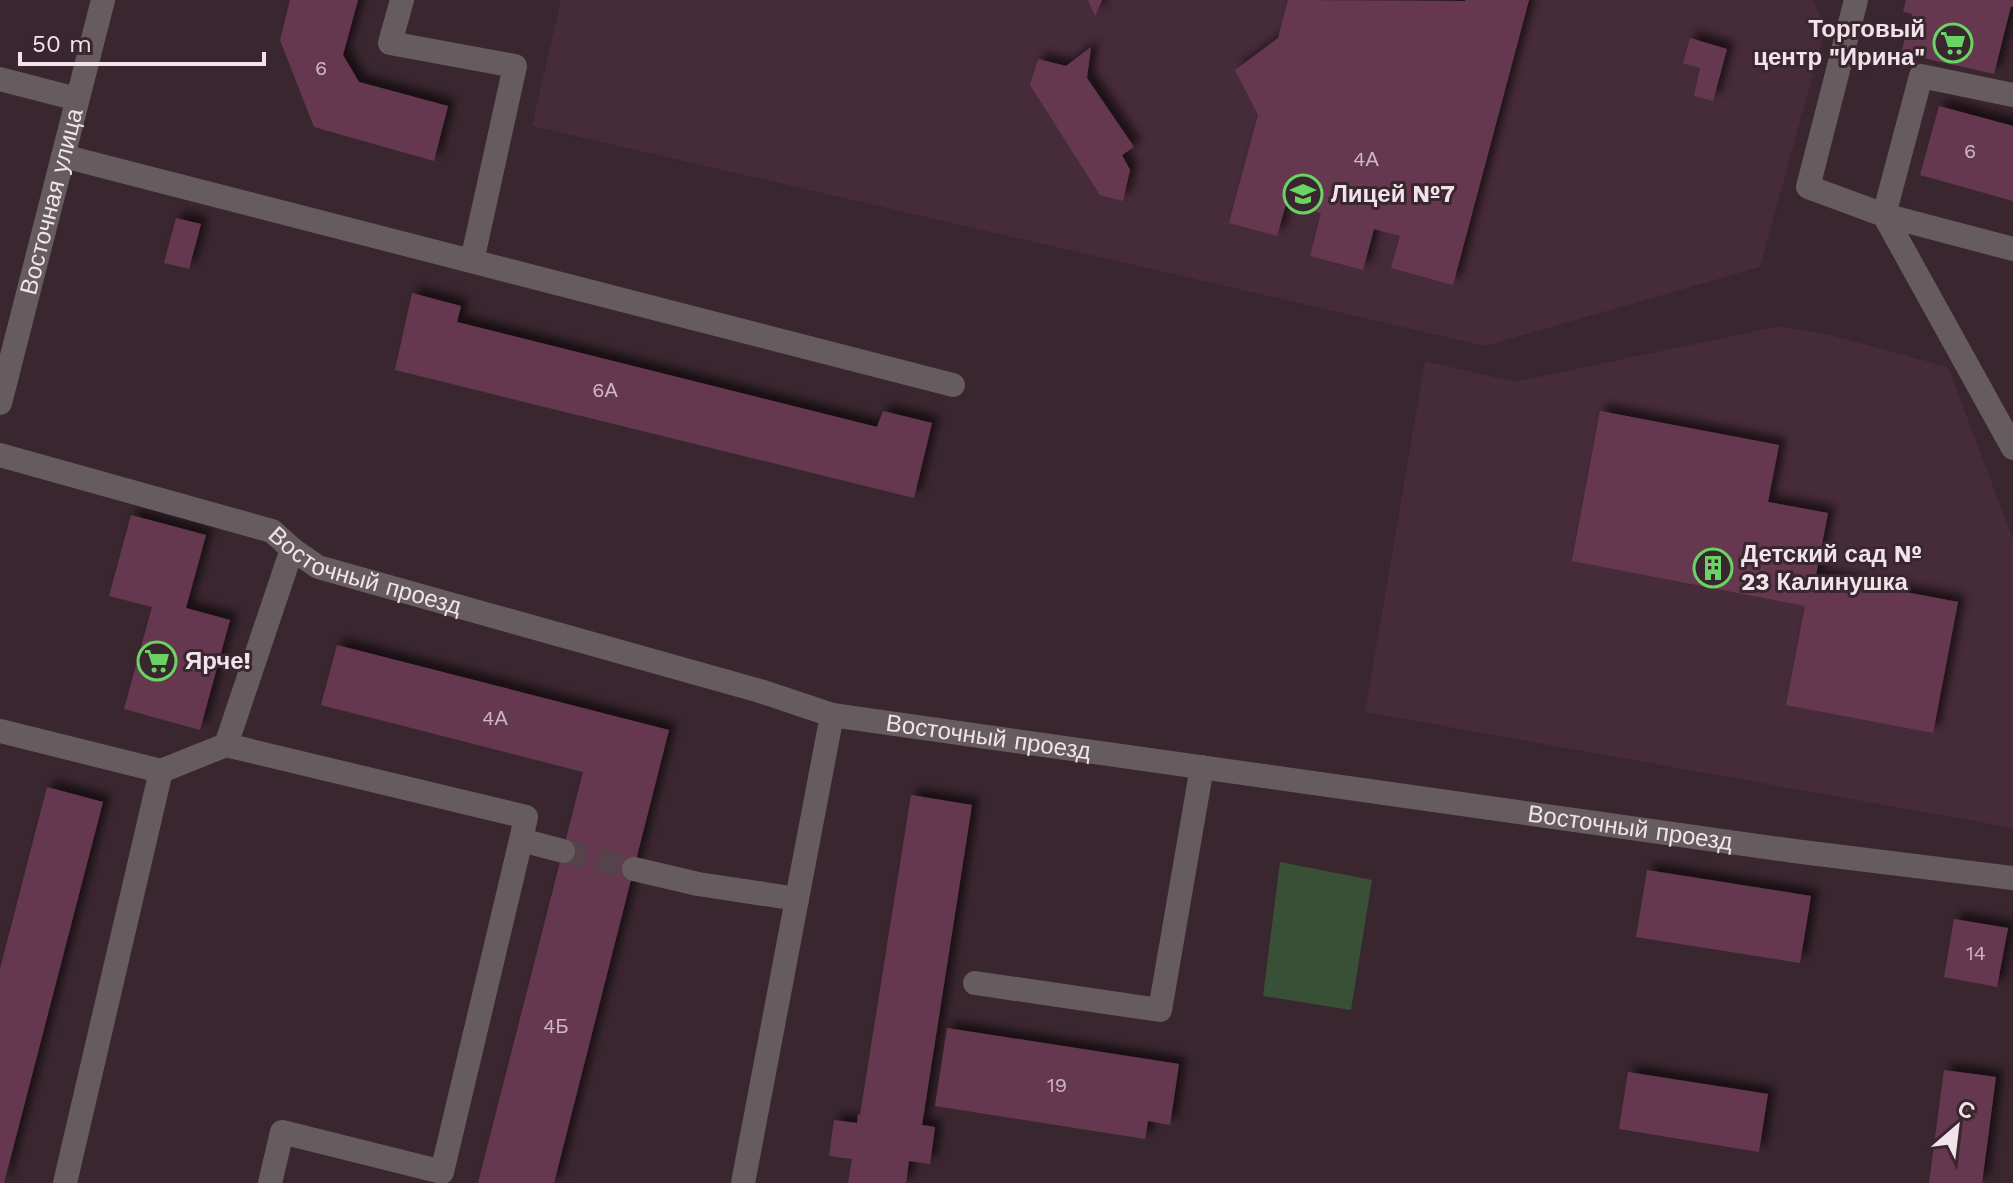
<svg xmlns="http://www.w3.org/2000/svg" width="2013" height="1183" viewBox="0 0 2013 1183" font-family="'Work Sans',sans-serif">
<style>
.built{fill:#462b38}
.green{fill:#375036}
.building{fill:#663950;filter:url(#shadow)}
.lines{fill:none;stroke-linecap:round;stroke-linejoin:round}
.minor-tunnel{stroke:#55424b;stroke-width:24;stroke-dasharray:24 12;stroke-linecap:butt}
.minor{stroke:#665c60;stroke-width:24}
.labels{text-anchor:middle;stroke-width:6;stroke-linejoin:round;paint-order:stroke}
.number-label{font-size:20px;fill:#ceb8c3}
.poi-label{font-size:24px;font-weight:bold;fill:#f1e3e9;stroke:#3a262f;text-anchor:start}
.street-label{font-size:24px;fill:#f1e3e9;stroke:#3a262f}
</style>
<defs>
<filter id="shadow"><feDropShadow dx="7" dy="-7" stdDeviation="4" flood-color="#0009"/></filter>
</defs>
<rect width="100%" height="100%" fill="#3a262f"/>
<!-- built -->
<path class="built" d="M561,0h1252l13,27 -66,240 -275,79 -953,-220z
M1780,326l50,9 118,32 65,172v289l-648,-116 60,-351 90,21z"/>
<!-- green -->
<path class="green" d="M1280,862l92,18 -21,130 -88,-14z"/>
<!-- building -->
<path class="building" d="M290,0h68l-15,55 16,27 89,24 -14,55 -120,-34 -34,-87z
M1088,0h14l-7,16z
M1288,0l177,1v-1h64l-76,285 -62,-17 9,-32 -26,-7 -11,41 -53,-14 11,-43 -35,-9 -9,32 -48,-13 29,-108 -23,-45 43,-32z
M1906,0h107v7l-2,-1 -17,68 -93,-21 11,-39 -9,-2z
M1690,38l37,11 -14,52 -19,-5 6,-28 -17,-5z
M1091,47l-4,31 47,69 -12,8 8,15 -7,31 -23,-6 -70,-110 8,-26 28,7z
M1939,106l74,20v75l-93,-26z
M176,218l25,6 -12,45 -25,-6z
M412,293l49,13 -4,16 420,105 6,-16 49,12 -18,75 -519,-128z
M1600,411l179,34 -11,57 60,11 -12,62 142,27 -25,131 -147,-28 19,-99 -233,-45z
M131,515l75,20 -20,73 44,12 -30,110 -76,-21 28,-102 -43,-11z
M337,645l332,85 -115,453h-76l105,-411 -262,-67z
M47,787l56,15 -99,381h-4v-214z
M911,795l61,10 -50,320 13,2 -5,37 -21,-3 -3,22h-58l4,-24 -23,-3 5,-36 23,3 1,-9 2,1z
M1647,870l164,26 -11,67 -164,-26z
M1954,919l54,9 -11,59 -53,-10z
M947,1028l232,36 -9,61 -22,-4 -3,18 -210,-33z
M1944,1070l52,7 -14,106h-53z
M1628,1072l140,22 -9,58 -140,-23z"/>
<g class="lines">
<!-- minor-tunnel -->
<path class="minor-tunnel" d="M563,851l71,18"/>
<!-- minor -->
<g class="minor">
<path d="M402,0l-12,43 125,23 -43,195"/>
<path d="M1856,0l-48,187 76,28 129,233"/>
<path d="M0,79l77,20"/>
<path d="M2013,95l-92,-19 -37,139 129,34"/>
<path d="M63,156l890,229"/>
<path id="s1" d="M0,403l103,-403"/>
<path id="s2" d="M0,455l272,76 20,18 26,18 442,124 72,24 962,136 219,27"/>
<path d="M0,731l161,40"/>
<path d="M226,745l66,-196"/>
<path d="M634,869l64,15 99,15"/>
<path d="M975,983l185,27 42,-243"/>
<path d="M65,1183l96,-412 65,-26 300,72 -5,23"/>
<path d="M270,1183l12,-51 160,40 79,-332 42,11"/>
<path d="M743,1183l89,-468"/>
</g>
</g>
<!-- icons -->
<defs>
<symbol id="supermarket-ring" viewBox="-11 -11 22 22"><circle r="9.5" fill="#3a262f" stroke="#69d464" stroke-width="1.5"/><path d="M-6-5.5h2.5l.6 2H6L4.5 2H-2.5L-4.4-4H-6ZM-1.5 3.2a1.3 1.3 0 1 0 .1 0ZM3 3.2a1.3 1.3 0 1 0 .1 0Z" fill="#69d464"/></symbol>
<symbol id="school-ring" viewBox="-11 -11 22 22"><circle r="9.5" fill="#3a262f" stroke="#69d464" stroke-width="1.5"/><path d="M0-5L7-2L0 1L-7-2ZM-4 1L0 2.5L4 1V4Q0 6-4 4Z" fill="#69d464"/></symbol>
<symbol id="building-ring" viewBox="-11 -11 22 22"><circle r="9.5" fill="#3a262f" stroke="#69d464" stroke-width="1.5"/><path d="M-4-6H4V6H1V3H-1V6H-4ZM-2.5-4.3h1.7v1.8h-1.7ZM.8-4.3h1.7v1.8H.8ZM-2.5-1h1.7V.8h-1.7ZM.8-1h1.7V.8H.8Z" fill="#69d464"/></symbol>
</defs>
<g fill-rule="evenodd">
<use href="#supermarket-ring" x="1931" y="21" width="44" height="44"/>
<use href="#school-ring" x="1281" y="172" width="44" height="44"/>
<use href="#building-ring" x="1691" y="546" width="44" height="44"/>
<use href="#supermarket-ring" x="135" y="639" width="44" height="44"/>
</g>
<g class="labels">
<!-- number labels -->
<g class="number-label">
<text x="321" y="75">6</text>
<text x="1970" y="158">6</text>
<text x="1366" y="166">4А</text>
<text x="605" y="397">6А</text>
<text x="495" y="725">4А</text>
<text x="1976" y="960">14</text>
<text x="556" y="1033">4Б</text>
<text x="1057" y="1092">19</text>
</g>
<!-- poi labels -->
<g class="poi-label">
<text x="1925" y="37" text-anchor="end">Торговый<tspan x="1925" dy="28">центр "Ирина"</tspan></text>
<text x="1331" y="202">Лицей №7</text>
<text x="1741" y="562">Детский сад №<tspan x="1741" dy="28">23 Калинушка</tspan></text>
<text x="185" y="669">Ярче!</text>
</g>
<!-- street labels -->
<g class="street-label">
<text dy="8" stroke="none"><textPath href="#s1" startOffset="208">Восточная улица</textPath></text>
<text dy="8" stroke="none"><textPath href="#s2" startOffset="386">Восточный проезд</textPath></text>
<text dy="8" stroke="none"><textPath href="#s2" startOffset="1034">Восточный проезд</textPath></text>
<text dy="8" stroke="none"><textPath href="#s2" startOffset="1682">Восточный проезд</textPath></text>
</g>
</g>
<!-- north arrow -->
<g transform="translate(1957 1127) rotate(28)" stroke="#3a262f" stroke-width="6" paint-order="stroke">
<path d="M0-6L14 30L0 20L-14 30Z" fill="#f1e3e9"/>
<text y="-12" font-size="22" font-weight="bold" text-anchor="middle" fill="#f1e3e9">С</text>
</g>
<!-- scale -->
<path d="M20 52v12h244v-12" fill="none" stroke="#f1e3e9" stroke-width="4"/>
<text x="32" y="52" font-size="24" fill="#f1e3e9" stroke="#3a262f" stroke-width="6" paint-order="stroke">50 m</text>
</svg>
